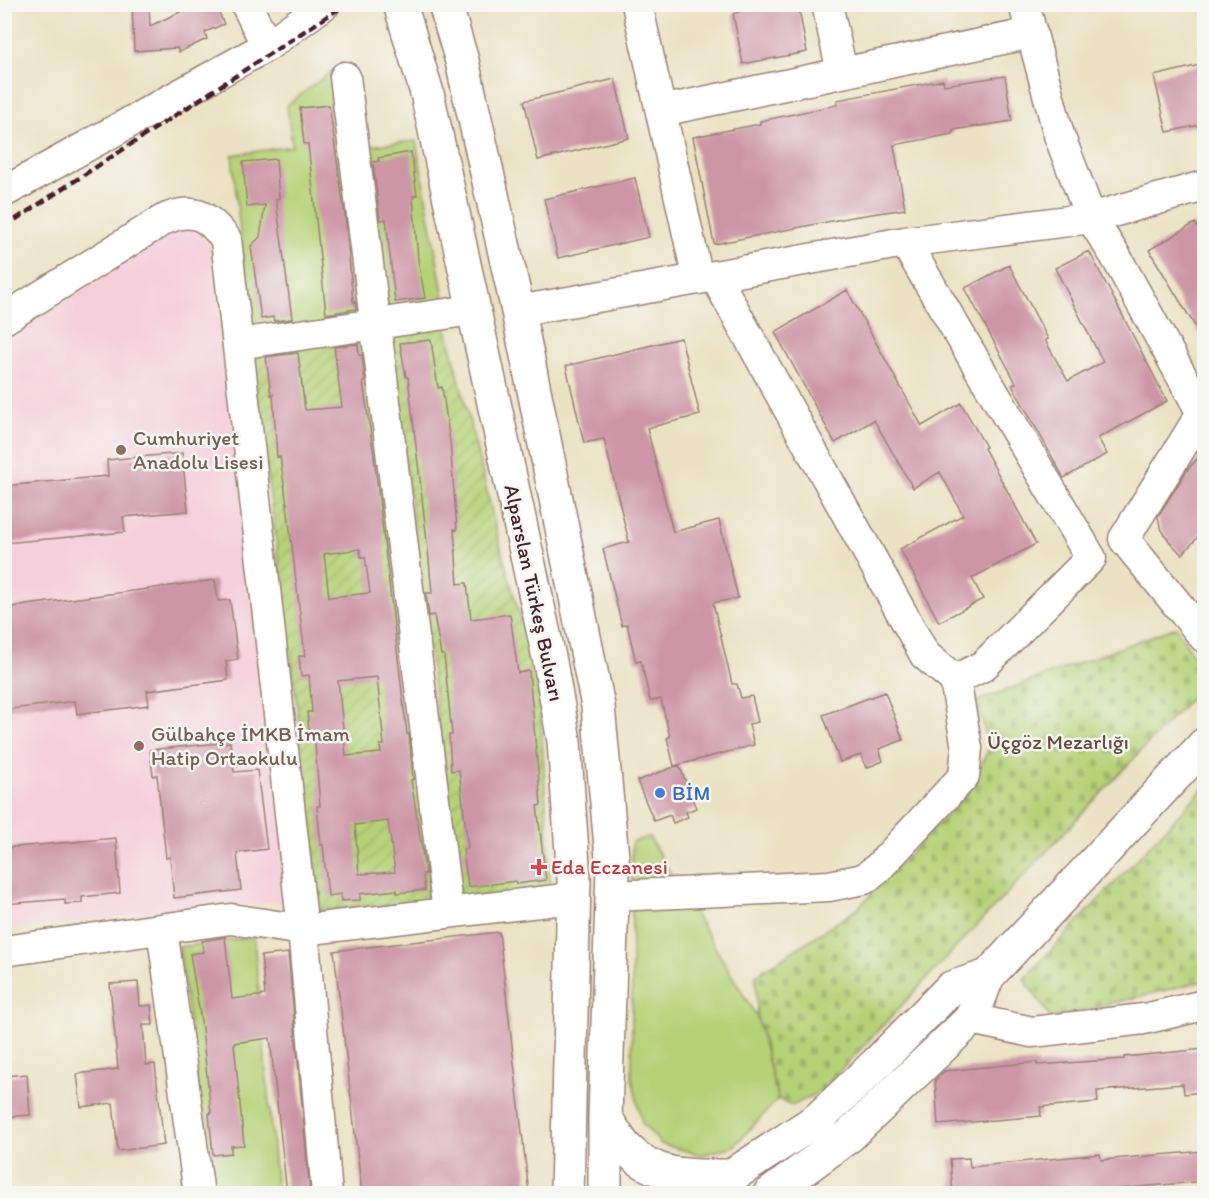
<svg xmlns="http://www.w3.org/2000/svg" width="1209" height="1198" viewBox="0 0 1209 1198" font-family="Itim,sans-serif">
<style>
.built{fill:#f5cfdc}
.grass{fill:#b6d277;stroke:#807851;stroke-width:1.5}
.cemetery{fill:url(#cemetery-stones);stroke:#807851;stroke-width:1.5}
.garden{fill:url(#garden-furrows);stroke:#807851;stroke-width:1.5}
.building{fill:#cd96a7;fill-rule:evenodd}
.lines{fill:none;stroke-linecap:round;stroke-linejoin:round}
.minor-casing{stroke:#9a8077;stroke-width:33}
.major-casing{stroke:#9a8077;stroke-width:36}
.minor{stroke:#fff;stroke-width:30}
.major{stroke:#fff;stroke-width:33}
.rail{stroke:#4a1f2b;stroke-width:4.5;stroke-dasharray:9 4.5;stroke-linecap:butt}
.education-dot{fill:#8d6e63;stroke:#f6f6f2;stroke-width:2}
.shop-dot{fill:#3f7fe0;stroke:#f6f6f2;stroke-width:2}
.health-dot{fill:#e0444e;stroke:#f6f6f2;stroke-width:2}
.labels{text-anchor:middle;stroke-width:5;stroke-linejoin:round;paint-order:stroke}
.education-label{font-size:21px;fill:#785e54;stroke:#f6f6f2;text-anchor:start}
.street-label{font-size:21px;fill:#4a1f2b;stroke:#f6f6f2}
.park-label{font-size:21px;fill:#654c3e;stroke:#f6f6f2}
.shop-label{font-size:21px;fill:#366cbe;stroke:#f6f6f2;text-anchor:start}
.health-label{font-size:21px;fill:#be3a42;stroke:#f6f6f2;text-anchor:start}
</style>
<defs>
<pattern id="cemetery-stones" width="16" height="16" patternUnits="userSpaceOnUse" patternTransform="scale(1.5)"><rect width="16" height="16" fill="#b6d277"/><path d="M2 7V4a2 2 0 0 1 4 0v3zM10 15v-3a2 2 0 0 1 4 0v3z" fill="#9eb467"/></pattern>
<pattern id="garden-furrows" width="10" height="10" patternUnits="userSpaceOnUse" patternTransform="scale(1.5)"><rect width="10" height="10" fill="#b6d277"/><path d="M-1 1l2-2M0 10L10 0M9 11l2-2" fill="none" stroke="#9eb467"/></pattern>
</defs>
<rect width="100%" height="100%" fill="#f6f6f2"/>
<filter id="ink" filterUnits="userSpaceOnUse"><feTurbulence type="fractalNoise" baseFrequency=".0167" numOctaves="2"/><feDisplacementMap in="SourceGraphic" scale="12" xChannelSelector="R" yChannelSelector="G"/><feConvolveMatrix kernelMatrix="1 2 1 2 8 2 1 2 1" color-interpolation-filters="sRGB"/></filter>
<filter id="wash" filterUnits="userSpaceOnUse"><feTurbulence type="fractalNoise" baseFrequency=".008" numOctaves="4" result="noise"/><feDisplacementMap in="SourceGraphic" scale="24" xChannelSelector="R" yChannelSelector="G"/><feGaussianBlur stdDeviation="1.35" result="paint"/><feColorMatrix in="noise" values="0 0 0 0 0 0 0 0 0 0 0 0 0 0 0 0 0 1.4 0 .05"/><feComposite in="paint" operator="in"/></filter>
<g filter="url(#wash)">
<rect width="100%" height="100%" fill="#ebe2c3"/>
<!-- built -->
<path class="built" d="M195,229l15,18 43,312 39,342 -287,28v-588l169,-110z"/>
<!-- grass -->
<path class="grass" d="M332,71l39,250 -120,17 -19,-183 60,-9 -5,-41z
M416,141l29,163 -56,8 -22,-166z
M649,837l108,180 21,82 -44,47 -32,9 -41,-11 -19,-21 -10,-45v-236z
M254,937l23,256h-66l-32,-246z"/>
<!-- cemetery -->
<path class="cemetery" d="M1176,627l28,46v11l-383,407 -29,15 -14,-7 -21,-82 -1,-42 100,-65 112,-117 21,-45 -12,-47z
M1204,788v193l-153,37 -27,-39z"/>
<!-- garden -->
<path class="garden" d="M446,325l56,228 37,131 12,208 -91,6 -70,-561z
M367,334l65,569 -111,7 -33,-280 -37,-276z"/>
<g id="blocks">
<!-- building -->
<path class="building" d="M132,4h17l1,22 47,-22h18l9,20 -19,8 2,7 -28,13 -2,-4 -43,3z
M761,4h37l9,48 -64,12 -10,-50z
M1204,64v60l-37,8 -13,-56z
M1005,76l7,45 -59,9v4l-59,11 11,64 -53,8 -138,27 -21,-107 67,-13v-3l77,-16v-5l106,-20 1,5z
M615,79l14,59 -91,22 -14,-59z
M329,105l17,118 7,79h2l1,7 -30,5 -18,-170h-4l-4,-36z
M411,152l6,43 -4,1 5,64 7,38 -30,4 -9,-83 -6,1 -7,-58 6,-1 -1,-3z
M276,159l3,39 -3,1 16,120 -18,2 -1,-4 -12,2 -10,-73 9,-9 5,-32 -18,2 -4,-45z
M635,178l14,59 -91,21 -14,-59z
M1195,223l9,15v103l-55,-91z
M1089,251l78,150 -69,37 9,16 -43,24 -52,-93 4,-2 -51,-95 44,-23 39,74 -3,1 23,41 35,-19 -48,-94z
M847,290l75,136 39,-23 25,44 -2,1 52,96 -64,34 11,21 -44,23 -39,-73 63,-34 -23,-43 -27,16 -39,-68 -39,23 -60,-111z
M681,338l19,77 -53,13 26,104 46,-12 19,78 -25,5 19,81h5l4,14 11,-2 6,26 -9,2 5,21 -80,21 -7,-28 3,-1 -9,-38 -11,2 -9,-40 -5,1 -9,-38 -5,2 -19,-77 26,-7 -25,-103 -20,4 -18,-77z
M431,340l7,48 4,-1 8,55 7,88 -3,-1 4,55 9,-1 4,36 39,-5 8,59 11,-2 12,134 -4,1 9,74 -30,4v-3l-48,6 -5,-38 5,-1 -9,-78 -8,1 -2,-36h3l-8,-80h-3l-7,-40 -5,1 -3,-23h6l-4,-43 -20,-173h-2l-6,-34z
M358,344l1,11h3l3,27h-2l11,74 33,278h2l1,10 3,35 -2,1 15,94h-3l2,16 -28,3v-3l-37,4v6l-19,1v-7l-13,2 -5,-51h-2l-4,-39h3l-6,-73h-5l-2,-21h5l-3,-37 -8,1 -2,-20h6l-18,-151 -7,-49 -3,1 -4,-63 -2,1 -5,-38 32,-4 7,57 37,-3 -8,-60zM360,549l1,8h4l5,36 -41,4 -5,-43zM377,677l7,68h-4l1,8 -35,3 -8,-75zM388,821l7,51 -36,2 -4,-49z
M1204,452v78l-22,25 -13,-14 -9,-14 -2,-11 29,-46z
M182,453l6,58 -65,6 2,15 -121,11v-57l104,-10 -1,-16z
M215,580l3,21 12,-1 8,59 -12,2 2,19 -81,11 2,14 -72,9 -2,-13 -71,9v-102z
M885,692l18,48 -24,9 4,12 -17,7 -5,-13 -21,7 -17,-47z
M230,742l4,30 23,-2 10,79 -30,4 4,37 -67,8 -4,-41 -4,1 -9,-83 -4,1 -3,-26z
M679,765l17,43 -10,4 2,5 -15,6 -3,-8 -16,6 -17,-40z
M116,838l4,55 -38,4v6l-17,1v-5l-61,5v-56z
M499,932l30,262h-167l-28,-243z
M225,937l7,62 33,-4 -4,-39 27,-3 22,241h-23l-17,-156 -36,5 10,102 -13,1v7l-18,2 -4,-41 2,-1 -10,-92 -11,-67 13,-2 -1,-11z
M138,982l2,24 11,-1 2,20h-10l3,40 9,-1 9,81 -46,6 -5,-48 -32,4 -4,-33 41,-5 -8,-85z
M1204,1049v43l-20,2 -1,-10 -86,7 1,11 -58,5 1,9 -103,9 -3,-45 9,-9 93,-9v3l87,-6v-2z
M27,1074l3,41 -26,2v-41z
M1204,1151v30l-139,13h-112l-3,-35 19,-1 1,9 130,-13 1,6z"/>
</g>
</g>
<g filter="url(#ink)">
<use href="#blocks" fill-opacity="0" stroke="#9a8077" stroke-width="1.5"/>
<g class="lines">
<defs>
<path id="minor" d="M246,4l21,42 58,-42
M637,4l61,275
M827,4l15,68
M1024,4l35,131 32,83 25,39 86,156 -78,126 80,98
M345,77l103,836
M661,111l371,-78
M4,192l263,-146
M715,276l210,379 30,25 28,-14 108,-108 -186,-316
M518,311l387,-69 186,-24 113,-32
M4,319l159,-99c30,-14 44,-5 63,19l77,691 24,264
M238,344l235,-34
M612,896l217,-10 35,-7 15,-12 85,-91 3,-28 -12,-68
M162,929l37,265
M4,951l227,-32 72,11 270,-32
M971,1019l61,13 112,-13 60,-14"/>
<path id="major" d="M400,4l27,89 123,569 14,79 10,138 -7,315
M445,4l17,57 56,250 80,395 15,162 -8,249v77
M605,1117c7,10 13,22 21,31 30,31 65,28 105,28
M704,1194l114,-75 60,-57 73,-74 37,-12
M770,1194l79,-58 122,-117 17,-43 216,-231"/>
</defs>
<!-- minor casing -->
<use href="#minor" class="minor-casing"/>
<!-- major casing -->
<use href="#major" class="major-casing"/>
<!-- minor -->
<use href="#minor" class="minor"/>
<!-- major -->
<use href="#major" class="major"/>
<!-- rail -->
<path class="rail" d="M4,227l342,-223"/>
</g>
</g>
<!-- markers -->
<g class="education-dot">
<circle cx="121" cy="450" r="6"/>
<circle cx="139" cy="746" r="6"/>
</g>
<circle class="shop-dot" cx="660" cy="793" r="6"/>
<path class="health-dot" d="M536 858h6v6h6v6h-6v6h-6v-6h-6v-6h6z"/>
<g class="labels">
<!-- education labels -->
<g class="education-label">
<text x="133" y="445">Cumhuriyet<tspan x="133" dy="24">Anadolu Lisesi</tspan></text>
<text x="151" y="741">Gülbahçe İMKB İmam<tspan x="151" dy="24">Hatip Ortaokulu</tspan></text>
</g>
<!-- street labels -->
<g class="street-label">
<text transform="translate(534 593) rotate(78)" y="7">Alparslan Türkeş Bulvarı</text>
</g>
<!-- park labels -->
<g class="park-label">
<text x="1058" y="749">Üçgöz Mezarlığı</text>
</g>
<!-- shop labels -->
<g class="shop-label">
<text x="672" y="800">BİM</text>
</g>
<!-- health labels -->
<g class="health-label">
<text x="551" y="874">Eda Eczanesi</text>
</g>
</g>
<!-- margin -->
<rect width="1209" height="1198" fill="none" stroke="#f6f6f2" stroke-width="24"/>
</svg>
